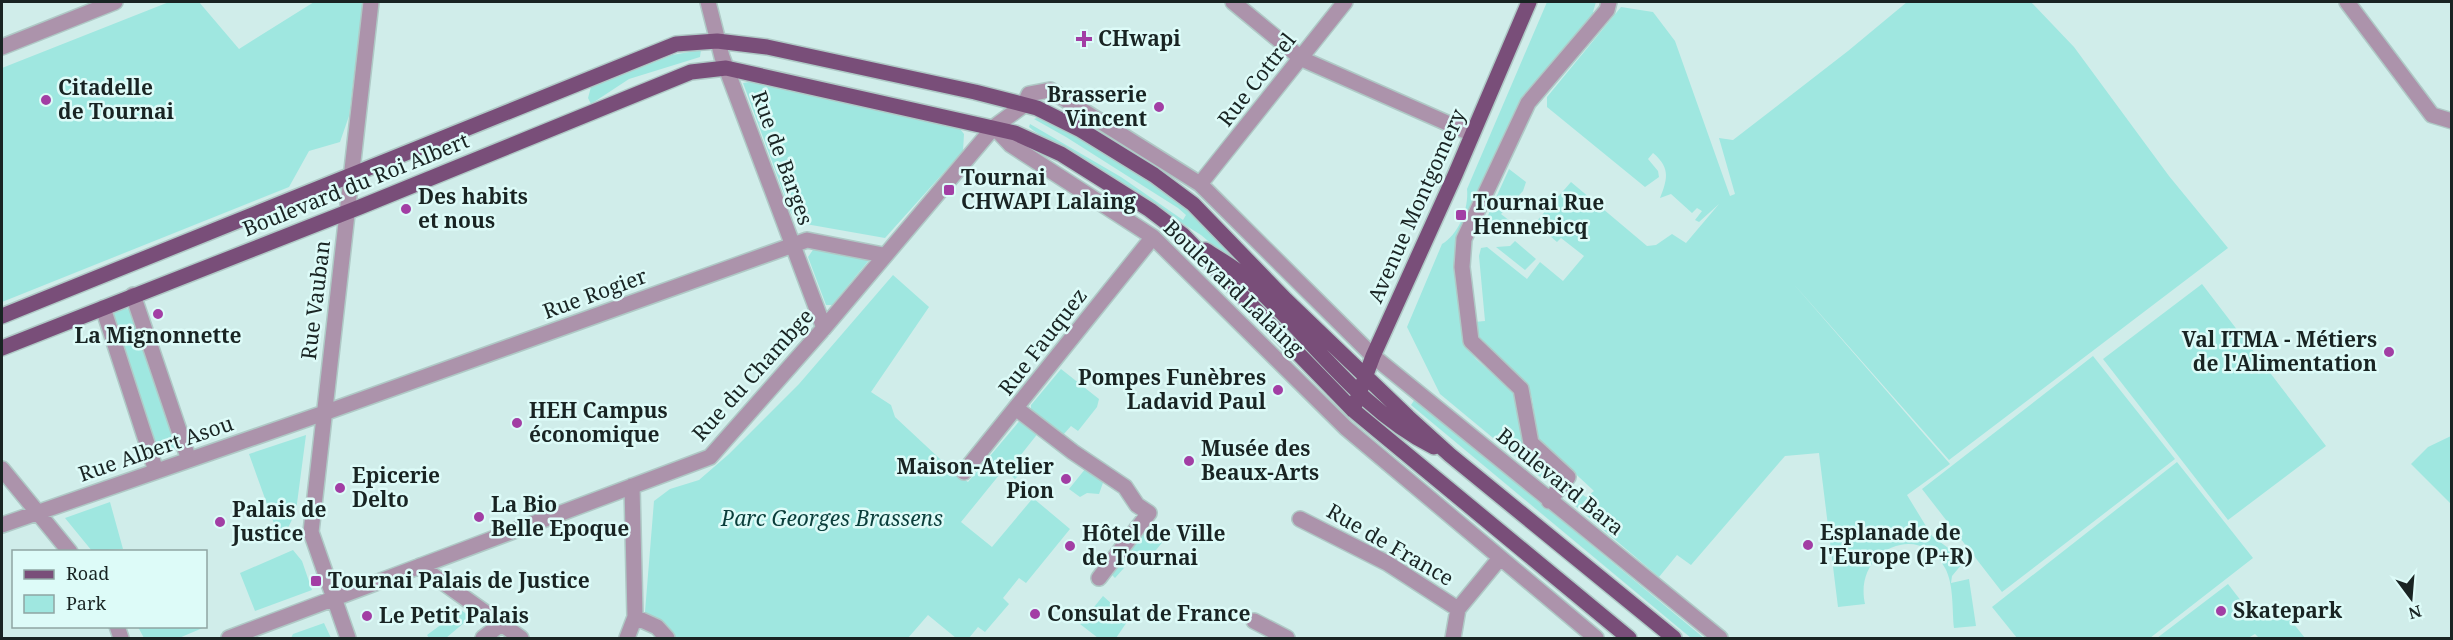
<svg xmlns="http://www.w3.org/2000/svg" width="2453" height="640" viewBox="0 0 2453 640" font-family="'Noto Serif',serif">
<style>
.green{fill:#9fe7e0}
.lines{fill:none;stroke-linecap:round;stroke-linejoin:round}
.minor-casing{stroke:#afc9c6;stroke-width:18}
.major-casing{stroke:#afc9c6;stroke-width:18}
.minor{stroke:#ac93ab;stroke-width:15}
.major{stroke:#794e79;stroke-width:15}
.poi-dot{fill:#a23ea4;stroke:#ddfbf8;stroke-width:2}
.labels{text-anchor:middle;stroke-width:5;stroke-linejoin:round;paint-order:stroke}
.poi-label{font-size:21px;font-weight:bold;fill:#192423;stroke:#ddfbf8;text-anchor:start}
.street-label{font-size:21px;fill:#192423;stroke:#ddfbf8}
.park-label{font-size:21px;font-style:italic;fill:#0a3e3b;stroke:#ddfbf8}
</style>
<rect width="100%" height="100%" fill="#d0edea"/>
<!-- green -->
<path class="green" d="M169,2h30l40,47 75,-47h49l-14,114 -9,26 -31,9 -20,36 -287,115v-234z
M1547,2h49l-3,10 2,2 -67,80 -68,145 6,107 10,13 41,36 10,53 22,21v7l-4,5 -105,-87 -33,-67 35,-83c17,-10 27,-36 25,-55z
M1907,2h124l43,45 95,129 59,72 -279,212 -158,-179 159,183 -43,31 25,41 27,20 3,8 -10,12 -1,7 18,-4 7,47 -22,2c-2,-18 0,-44 -9,-60 -25,-48 -92,-18 -80,36l-27,3 -19,-154 -34,3 -94,109 -14,-10 -18,22 -92,-78 1,-4 9,-4 9,6 8,-6 -56,-52 -6,-41 -6,-14 -49,-46 -3,-16 11,-1 -6,-65 2,-8 6,-1 40,32 13,-17 23,19 21,-25 -23,-18 -4,4 -22,-19 36,-41 76,64 9,-1 16,-11 14,9 33,-39 -20,18 -4,-2 7,-9 -5,-3 -5,5 -21,-19 -11,4c8,-20 10,-31 -7,-45l-5,6 10,12 1,6 -14,10 -98,-80v-10l74,-90 32,5 22,29 55,155 5,-2 -16,-56 14,2 115,-89z
M701,50l-1,7 -71,22 -38,25 -3,-6 3,-11 81,-32z
M755,81l202,44 7,9 -1,17 -78,87 -85,-15 -9,-10 -48,-130z
M1039,117l51,27 72,45 29,22 141,143 1,5 -101,-98 -31,-26 -167,-104 -5,-4 1,-3 91,53 62,43 3,-5 -8,-7 -112,-71 -32,-18z
M1509,169l17,13 -3,9 -22,23 14,11 -10,10h-6l-14,-13z
M1515,241l21,18 -11,11 -29,-23 14,-1z
M815,247l55,12 -38,46h-6l-18,-48z
M893,275l36,32 -58,85 20,13 4,12 59,55 14,10 54,-64 17,14 -27,34 8,8 -5,5 -11,-10 -43,53 31,25 41,-49 37,31 -44,54 -7,-5 -16,20 6,6 -24,28 -7,-5 -9,11h-13l-28,-23 -20,23h-233l-14,-15 -16,-11 9,-111 16,-12 29,-9 30,-26 70,-70z
M2202,284l124,162 -98,74 -125,-161z
M126,308l6,2 44,134 1,5 -18,6 -47,-142z
M2093,356l82,103 -173,133 -80,-103z
M1061,369l38,30 -2,8 -19,24 -7,-5 -8,9 -32,-25v-5z
M1415,399l289,239h-13l-280,-233z
M306,435l-10,76 -15,32 -32,-89z
M2451,436v68l-40,-40 17,-17z
M2177,462l76,96 -103,80h-133l-25,-31z
M1086,468l2,4 16,8 -5,14 -12,-1 -7,4 -11,-8z
M110,502l13,47 -31,2 -27,-33z
M1153,525l7,4h13l-25,31 -10,-6 -3,6 -3,-1 -17,19 -3,-3 10,-18z
M293,550l9,11 10,29 -57,21 -15,-38z
M2228,584l27,35 22,-16 28,35h-46l-4,-4 -7,4h-91z
M1103,596l26,23 -13,19h-18l-18,-14z
M458,608l13,9 -25,21h-17l-2,-3 23,-17z
M324,623l7,15h-40l2,-4z
M205,627l-26,11h-35l-6,-11z"/>
<g class="lines">
<defs>
<path id="minor" d="M708,2l14,55 102,271
M1233,2l69,57 170,75
M2347,2l85,113 20,6
M2,47l113,-45
M994,127l17,18 142,92 193,191 250,210
M1200,184l145,-182
M133,295l56,165
M103,308l53,163
M1017,409l56,43 52,35 12,18 12,8 -50,65
M2,469l68,83
M964,472l189,-235
M1549,501l19,-24 -37,-34 -10,-54 -50,-48 -9,-74 2,-28 64,-136 79,-93 2,-8
M1300,519l87,44 71,46
M2,525l322,-112 483,-173 76,15
M420,566l101,72
M635,617l22,10 10,11
M1254,621l33,17
M117,626l4,12
M229,638l481,-181 114,-129 170,-201 30,-22 5,-11 21,-4 150,94 173,172 347,282
M348,638l-37,-106 60,-530
M483,638l17,-13
M627,638l8,-21 -3,-131
M1453,638l5,-29 42,-51"/>
<path id="major" d="M1205,250c13,8 27,16 39,26 63,55 113,133 190,171
M2,316l674,-272 41,-3 50,6 208,45 62,16 44,22 73,45 39,29 93,96 122,117 42,38 224,183
M2,348l358,-141 331,-135 35,-4 289,65 46,21 89,56 33,25 170,175 276,228
M1353,410l20,-54 82,-181 74,-173"/>
</defs>
<!-- minor casing -->
<use href="#minor" class="minor-casing"/>
<!-- major casing -->
<use href="#major" class="major-casing"/>
<!-- minor -->
<use href="#minor" class="minor"/>
<!-- major -->
<use href="#major" class="major"/>
</g>
<!-- markers -->
<g class="poi-dot">
<path d="M1081 30h6v6h6v6h-6v6h-6v-6h-6v-6h6z"/>
<circle cx="46" cy="100" r="6"/>
<circle cx="1159" cy="107" r="6"/>
<rect x="943" y="184" width="12" height="12" rx="3"/>
<circle cx="406" cy="209" r="6"/>
<rect x="1455" y="209" width="12" height="12" rx="3"/>
<circle cx="158" cy="314" r="6"/>
<circle cx="2389" cy="352" r="6"/>
<circle cx="1278" cy="390" r="6"/>
<circle cx="517" cy="423" r="6"/>
<circle cx="1189" cy="461" r="6"/>
<circle cx="1066" cy="479" r="6"/>
<circle cx="340" cy="488" r="6"/>
<circle cx="479" cy="517" r="6"/>
<circle cx="220" cy="522" r="6"/>
<circle cx="1808" cy="545" r="6"/>
<circle cx="1070" cy="546" r="6"/>
<rect x="310" y="575" width="12" height="12" rx="3"/>
<circle cx="2221" cy="611" r="6"/>
<circle cx="1035" cy="614" r="6"/>
<circle cx="367" cy="616" r="6"/>
</g>
<g class="labels">
<!-- poi labels -->
<g class="poi-label">
<text x="1098" y="46">CHwapi</text>
<text x="58" y="95">Citadelle<tspan x="58" dy="24">de Tournai</tspan></text>
<text x="1147" y="102" text-anchor="end">Brasserie<tspan x="1147" dy="24">Vincent</tspan></text>
<text x="961" y="185">Tournai<tspan x="961" dy="24">CHWAPI Lalaing</tspan></text>
<text x="418" y="204">Des habits<tspan x="418" dy="24">et nous</tspan></text>
<text x="1473" y="210">Tournai Rue<tspan x="1473" dy="24">Hennebicq</tspan></text>
<text x="158" y="343" text-anchor="middle">La Mignonnette</text>
<text x="2377" y="347" text-anchor="end">Val ITMA - Métiers<tspan x="2377" dy="24">de l'Alimentation</tspan></text>
<text x="1266" y="385" text-anchor="end">Pompes Funèbres<tspan x="1266" dy="24">Ladavid Paul</tspan></text>
<text x="529" y="418">HEH Campus<tspan x="529" dy="24">économique</tspan></text>
<text x="1201" y="456">Musée des<tspan x="1201" dy="24">Beaux-Arts</tspan></text>
<text x="1054" y="474" text-anchor="end">Maison-Atelier<tspan x="1054" dy="24">Pion</tspan></text>
<text x="352" y="483">Epicerie<tspan x="352" dy="24">Delto</tspan></text>
<text x="491" y="512">La Bio<tspan x="491" dy="24">Belle Epoque</tspan></text>
<text x="232" y="517">Palais de<tspan x="232" dy="24">Justice</tspan></text>
<text x="1820" y="540">Esplanade de<tspan x="1820" dy="24">l'Europe (P+R)</tspan></text>
<text x="1082" y="541">Hôtel de Ville<tspan x="1082" dy="24">de Tournai</tspan></text>
<text x="328" y="588">Tournai Palais de Justice</text>
<text x="2233" y="618">Skatepark</text>
<text x="1047" y="621">Consulat de France</text>
<text x="379" y="623">Le Petit Palais</text>
</g>
<!-- street labels -->
<g class="street-label">
<text transform="translate(1257 80) rotate(-52)" y="7">Rue Cottrel</text>
<text transform="translate(782 158) rotate(70)" y="7">Rue de Barges</text>
<text transform="translate(356 185) rotate(-22)" y="7">Boulevard du Roi Albert</text>
<text transform="translate(1417 206) rotate(-66)" y="7">Avenue Montgomery</text>
<text transform="translate(1233 288) rotate(44)" y="7">Boulevard Lalaing</text>
<text transform="translate(595 294) rotate(-20)" y="7">Rue Rogier</text>
<text transform="translate(316 300) rotate(-83)" y="7">Rue Vauban</text>
<text transform="translate(1043 342) rotate(-52)" y="7">Rue Fauquez</text>
<text transform="translate(753 375) rotate(-48)" y="7">Rue du Chambge</text>
<text transform="translate(156 449) rotate(-19)" y="7">Rue Albert Asou</text>
<text transform="translate(1560 482) rotate(39)" y="7">Boulevard Bara</text>
<text transform="translate(1390 545) rotate(30)" y="7">Rue de France</text>
</g>
<!-- park labels -->
<g class="park-label">
<text x="832" y="526">Parc Georges Brassens</text>
</g>
</g>
<!-- border -->
<rect width="2453" height="640" fill="none" stroke="#192423" stroke-width="6"/>
<!-- legend -->
<rect x="12" y="550" width="195" height="78" fill="#ddfbf8" stroke="#8fa5a3" stroke-width="1.5"/>
<rect x="24" y="570" width="30" height="9" fill="#794e79" stroke="#8fa5a3" stroke-width="1.5"/>
<text x="66" y="580" font-size="18" fill="#192423">Road</text>
<rect x="24" y="595" width="30" height="18" fill="#9fe7e0" stroke="#8fa5a3" stroke-width="1.5"/>
<text x="66" y="610" font-size="18" fill="#192423">Park</text>
<!-- north arrow -->
<g transform="translate(2411 598) rotate(164)" stroke="#ddfbf8" stroke-width="4.5" paint-order="stroke">
<path d="M0-4.5L10 22L0 15L-10 22Z" fill="#192423"/>
<text y="-9" font-size="16" font-weight="bold" text-anchor="middle" fill="#192423">N</text>
</g>
</svg>
